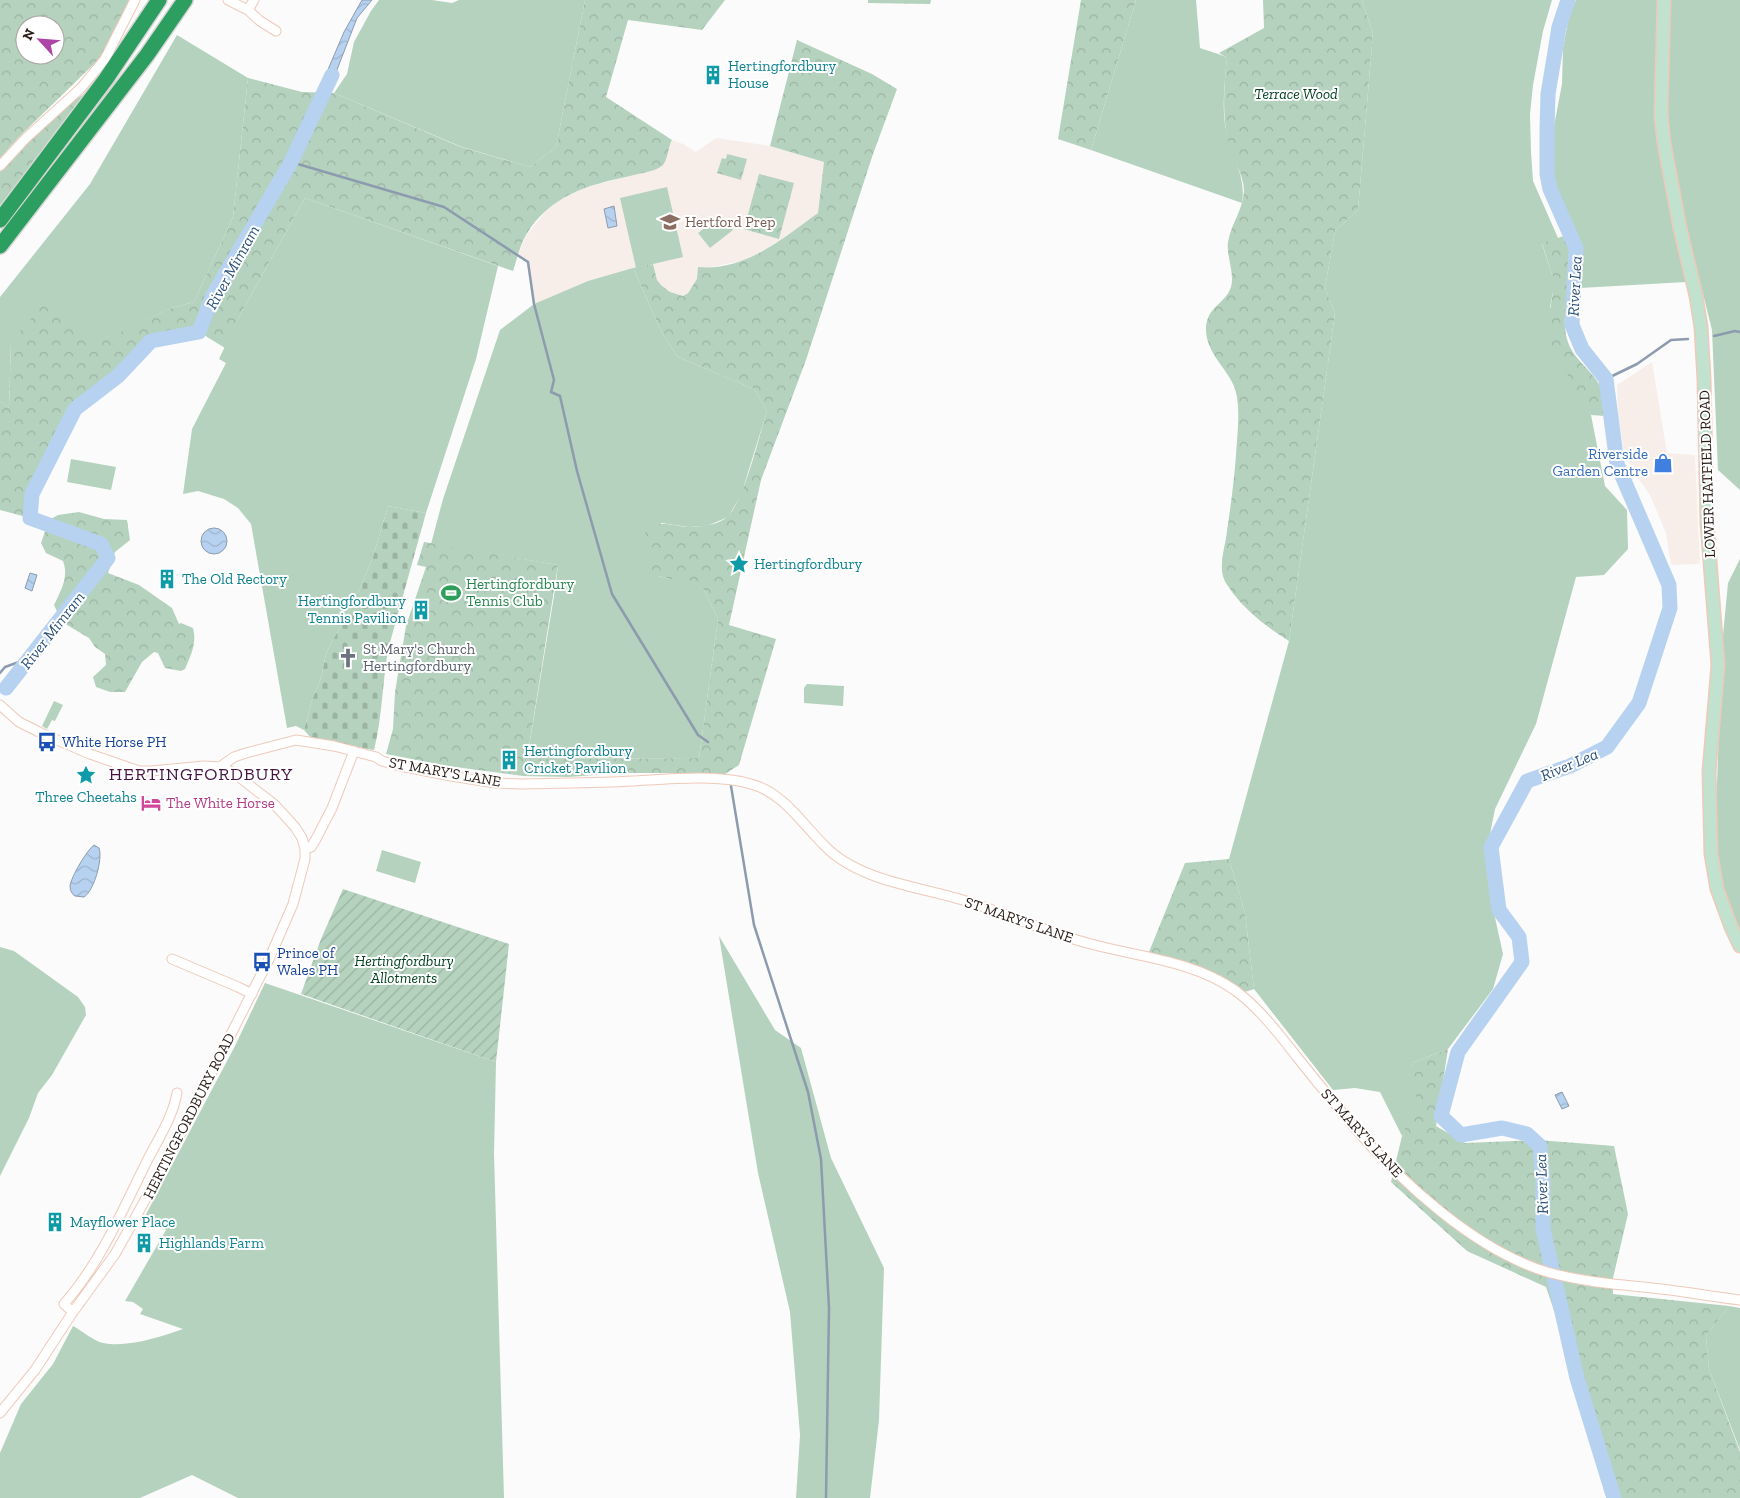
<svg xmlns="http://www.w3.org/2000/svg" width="1740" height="1498" viewBox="0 0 1740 1498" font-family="'Zilla Slab',serif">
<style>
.built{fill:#f7eeea}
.grass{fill:#b4d2bd}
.forest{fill:url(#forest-crowns);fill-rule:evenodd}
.cemetery{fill:url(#cemetery-stones)}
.garden{fill:url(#garden-furrows)}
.water{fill:url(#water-waves);stroke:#8c9bae}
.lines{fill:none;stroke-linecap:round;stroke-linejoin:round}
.stream{stroke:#8c9bae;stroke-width:2.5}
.river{stroke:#b7d2f0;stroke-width:15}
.street-casing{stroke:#efc9b9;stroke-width:11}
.secondary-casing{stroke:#efc9b9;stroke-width:15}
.highway-casing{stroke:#d8d6d5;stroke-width:18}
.street{stroke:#fff;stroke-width:9}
.secondary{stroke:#c0e2cf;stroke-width:12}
.highway{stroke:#2c9e60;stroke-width:15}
.labels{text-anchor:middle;stroke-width:4;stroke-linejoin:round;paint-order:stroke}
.culture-label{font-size:15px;fill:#0d838f;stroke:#fff;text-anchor:start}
.park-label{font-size:15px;font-style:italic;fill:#014122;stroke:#fff}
.education-label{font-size:15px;fill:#785e54;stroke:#fff;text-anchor:start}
.shop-label{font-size:15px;fill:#366cbe;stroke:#fff;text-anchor:end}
.street-label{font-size:15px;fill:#281b15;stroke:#fff}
.leisure-label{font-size:15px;fill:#27864d;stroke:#fff;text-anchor:start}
.worship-label{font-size:15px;fill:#5b616d;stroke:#fff;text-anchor:start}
.transit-label{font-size:15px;fill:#164399;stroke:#fff;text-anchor:start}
.hotel-label{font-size:15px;fill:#b23c85;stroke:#fff;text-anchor:start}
.water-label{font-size:16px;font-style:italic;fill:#2a517a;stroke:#fff}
.quarter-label{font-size:18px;letter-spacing:1px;fill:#451443;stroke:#fff}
</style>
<defs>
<pattern id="forest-crowns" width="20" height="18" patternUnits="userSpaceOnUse" patternTransform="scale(1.25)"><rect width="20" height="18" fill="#b4d2bd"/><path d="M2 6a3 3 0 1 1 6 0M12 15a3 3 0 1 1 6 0" fill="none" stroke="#9bb4a2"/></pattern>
<pattern id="cemetery-stones" width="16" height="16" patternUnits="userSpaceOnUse" patternTransform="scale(1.25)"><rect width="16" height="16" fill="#b4d2bd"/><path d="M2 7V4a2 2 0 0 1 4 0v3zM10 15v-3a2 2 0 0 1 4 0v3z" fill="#9bb4a2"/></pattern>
<pattern id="garden-furrows" width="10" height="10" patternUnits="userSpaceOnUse" patternTransform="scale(1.25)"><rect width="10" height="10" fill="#b4d2bd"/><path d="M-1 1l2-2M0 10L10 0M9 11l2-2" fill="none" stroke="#9bb4a2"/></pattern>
<pattern id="water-waves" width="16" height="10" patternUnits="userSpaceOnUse" patternTransform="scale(1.25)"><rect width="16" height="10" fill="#b7d2f0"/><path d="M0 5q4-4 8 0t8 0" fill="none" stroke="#9db4cd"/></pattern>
</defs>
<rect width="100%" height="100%" fill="#fbfbfb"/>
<!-- built -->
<path class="built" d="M716,138l54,8 54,16 -6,51 -38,27 -34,20 -39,8 -20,25 -4,3 -13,-4 -9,-7 -4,-5 -4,-16 -65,17 -54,23 -6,-42 -10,-7 8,-19 22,-28 16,-11 23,-10 72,-19 5,-4 8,-24 11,4 13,8z
M1652,362l15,91 28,2 5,109 -29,1 -5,-32 -16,-38 -17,-24 -9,-19 -6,-36 -1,-31z"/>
<!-- grass -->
<path class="grass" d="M379,0h53l20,3 7,-3h126l-29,147 -26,20 -68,-20 -128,-54 13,-19 7,-32 17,-31z
M1136,0h60l4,48c10,4 19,5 27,10 -2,22 -5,45 -2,66 4,28 22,51 17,79l-151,-53z
M1362,0h190l-9,31 -10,54 -3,29 1,38 2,29 25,57 -16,6 11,34v14l-3,15 33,92 8,16 14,71 22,24 1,39 -24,26 -28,2 -40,147 -41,85 -8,40 7,64 9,41 -10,35 -45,60 -36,14 8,42 -18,31 -22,-44 -25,-4 -22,2 -79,-101 -9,-76 -16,-54 60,-218 46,-328 -10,-25 10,-57 23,-21 15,-177z
M1576,0h82l-3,98 4,45 27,139 -106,6 1,-45 -7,-17 -14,-27 -7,-26 1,-47 8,-42 1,-36 6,-32z
M1670,0h70v490l-22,-20 -6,-140 -33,-132 -8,-48 -4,-50z
M177,35l71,43 -15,139 -39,85 -23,6 -73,36 -87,-2 -2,66 -9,-7v-104l90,-113z
M667,187l16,70 -47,11 -16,-70z
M305,198l193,68 -22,93 -50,154 -38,-7 -15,51 -12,29 -17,36 -12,19 -6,13 -5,24 -9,22 -8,30 -8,-4 -9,2 -36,-204 -13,-16 -14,-9 -26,-8 -15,3 9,-65 34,-66 -7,-4 22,-46z
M721,215l12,15 -23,18 -12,-15z
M633,268l30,67 15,22 76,32 13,22 -26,84 -13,22 -21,9 -19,1 -27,-4 -3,53 12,3 18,-1 16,12 14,29 -19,139 -172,1 28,-169 3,-25 -127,-21 12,-45 57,-169 34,-26 54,-23z
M71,459l45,8 -5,23 -44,-8z
M1740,559v377l-19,-53 -6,-44 7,-193 6,-63z
M807,684l37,2 -1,20 -39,-3v-15z
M54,701l9,4 -8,16 -3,-1 -5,9 -5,-3z
M382,850l39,12 -6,21 -39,-12z
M719,936l56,94 26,18 30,110 53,110 -5,152 -9,78h-74l4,-63 -10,-123 -32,-139z
M0,947l14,4 64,46 7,10 1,8 -34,60 -14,18 -9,25 -29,58z
M265,983l231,79 -2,92 10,344h-266l-46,-23 -52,23h-140v-45l21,-49 32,-40 20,-38c9,5 21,15 30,17 24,5 57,-6 80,-14l-43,-15 3,-5 -10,-7 -8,-1 41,-71 -22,-12 91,-172z
M1729,1306l11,2v142l-31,-81 -3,-33z"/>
<!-- forest -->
<path class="forest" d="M0,0h129l-15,35 -16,25 -77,75 -21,23zM25,25h30v30h-30z
M585,0h140l-23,30 -74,-10 -22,77 66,43c-4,7 -4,19 -9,25 -7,7 -24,8 -33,11 -42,9 -80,19 -104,59 -6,10 -9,24 -13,36l-208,-73 -64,115 -16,35 -26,-16 -48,9 -30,31 -46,37 -43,85 -2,24 -30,-8v-109l9,7 2,-66 32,-37 55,38 73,-35 23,-6 39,-85 15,-139 54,14 32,1 127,54 69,20 26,-20z
M868,0h63l-1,4 -62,-1z
M1081,0h55l-45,150 -33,-11z
M1263,0h99l11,33 -15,177 -23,21 -10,57 10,25 -46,328c-22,-14 -41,-28 -57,-49 -2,-4 -7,-9 -8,-13 -5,-12 0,-29 2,-41 4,-27 8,-55 10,-83 1,-19 6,-53 -3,-71 -9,-19 -28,-33 -27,-57 1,-20 20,-24 25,-40 4,-14 -5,-31 -3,-45 3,-18 15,-32 16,-51 0,-17 -12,-33 -16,-50 -6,-27 -4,-55 -1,-83l-8,-5 45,-25z
M797,40l75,34 25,15 -24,65 -67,206 -45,120 -32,145 47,14 -37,126 -17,11 -23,-3h-77l-54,4 -45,-1 -75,-10 -62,-12 7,-25 2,-37 11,-66 20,-59 -9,-2 7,-23 134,23 -31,194 172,-1 19,-139 -14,-29 -16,-11h-18l-12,-3 -6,-6 -7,-37c15,-15 24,-7 43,-6 12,0 32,-2 40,-11 17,-18 31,-80 39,-105l-13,-22 -76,-32 -15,-22 -30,-67 20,-4 4,16 4,5 9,7 13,4 5,-3 9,-14 1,-12c46,5 85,-29 120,-54l6,-51 -54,-16z
M87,92l-87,117v-37c25,-30 53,-60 87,-80z
M727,154l20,5 -6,21 -24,-7 5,-15 4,1z
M759,174l35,9 -15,56 -35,-10z
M1564,236c2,5 5,10 6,15 6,29 -11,60 -3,88 6,22 27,31 35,51 3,8 2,17 3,26l-14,-1 -38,-65 -6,-22 6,-36v-14l-11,-35z
M79,512l25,7 23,1 3,20 -15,12 -7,21 31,12 33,23 7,16 2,-1 12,5c4,15 -2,27 -8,41l-4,2 -16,-3 -7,-15 -4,-1 -12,10 -17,30h-15l-14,-5 -3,-10 13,-12 -1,-11 -10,-7 -6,-9 -27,-16 -8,-17c7,-15 15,-28 9,-44l-17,-8 -5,-10 8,-23 9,-5z
M1229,859l16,54 9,76 -9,3 -35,-21 -61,-19 36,-89z
M1448,1049l-12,77 29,17 73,-3 76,6 14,68 -15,64v16l116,12 -23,30 3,33 31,83v46h-122l-18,-61 -22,-56 -32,-94 -79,-36 -76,-69 11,-46 15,-33 -5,-40z"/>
<!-- cemetery -->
<path class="cemetery" d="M388,506l38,7 -37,133c-7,35 -6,68 -15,104l-62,-11 -8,-9 8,-30 9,-22 5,-24 6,-13 12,-19 17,-36 12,-29z"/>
<!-- garden -->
<path class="garden" d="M343,889l166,55 -13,118 -195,-68 20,-55z"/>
<!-- water -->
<path class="water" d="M362,0h10l-15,18 -29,75h-10l26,-61z
M614,206l3,20 -9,2 -4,-19z
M201 541a13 13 0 1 1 26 0a13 13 0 1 1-26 0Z
M30,573l7,2 -5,16 -7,-3z
M94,845l5,3c4,11 -5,43 -15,49l-9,-1c-3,-2 -5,-5 -5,-10 1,-9 17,-36 24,-41z
M1562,1092l7,14 -7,3 -7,-14z"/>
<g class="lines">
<!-- stream -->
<path class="stream" d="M291,162l153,45 84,55 6,42 20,76 -3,12 9,4 17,75 35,123 86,141 10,7
M1714,336l21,-5 5,1
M1606,379l31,-15 34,-24 17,-1
M0,673l5,-6 25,-9
M731,786l23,139 54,167 13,67 8,149 -3,190"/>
<!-- river -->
<path class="river" d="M1568,0l-9,27 -5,31 -6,36 -1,36v44l3,15 26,59 -4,77 10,24 24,30 11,85 52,121 1,23 -31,95 -32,44 -37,19 -43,15 -36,66 8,63 20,27 3,25 -64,90 -17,64 20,19 41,-7 25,6 13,12 3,37v46l34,149 37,120
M6,688l102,-130 -7,-14 -71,-26 2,-24 43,-85 43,-33 33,-35 48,-9 13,-35 79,-135 41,-87"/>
<defs>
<path id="street" d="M228,0l20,10 12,11 16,10
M248,10l6,-10
M0,166l25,-27 56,-51 24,-29 30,-59
M0,705l19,17 24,12 47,20 49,17h12l53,-5 16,1 8,3 11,7 35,27 21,23 7,11 3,11v10l-12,45 -23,53 -95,188 -42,77 -18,32 -42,58 -38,58 -35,43
M220,767l14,-10 12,-4 50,-13 38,6 42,11 6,4 18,5 51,10 44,7 27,1c37,-1 74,-1 111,-3 35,-2 85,-7 118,3 33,9 51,40 74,62 13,14 29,22 47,29 31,12 63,16 94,26 42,13 82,32 125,43 48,13 103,17 145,47 24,18 43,43 61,66 19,24 38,47 57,70 48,56 121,123 193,145 32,9 64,12 96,15 33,3 65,9 97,13
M305,849l6,-2 5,-8 16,-31 22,-57
M172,959l66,28 14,7
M73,1312l-9,-8c37,-42 59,-95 84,-145 11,-21 25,-43 29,-66"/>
<path id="secondary" d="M1664,0l-3,115 3,28 16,85 16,68 5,31 3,52 3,144 11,142 -9,107 2,82 6,35 14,38 9,19"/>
<path id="highway" d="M0,220l106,-141 53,-79
M0,246l147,-191 38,-55"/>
</defs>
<!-- street casing -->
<use href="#street" class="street-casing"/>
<!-- secondary casing -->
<use href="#secondary" class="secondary-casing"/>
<!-- highway casing -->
<use href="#highway" class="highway-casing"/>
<!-- street -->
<use href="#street" class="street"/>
<!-- secondary -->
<use href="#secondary" class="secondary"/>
<!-- highway -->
<use href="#highway" class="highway"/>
</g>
<!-- icons -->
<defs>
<symbol id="building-bare" viewBox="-9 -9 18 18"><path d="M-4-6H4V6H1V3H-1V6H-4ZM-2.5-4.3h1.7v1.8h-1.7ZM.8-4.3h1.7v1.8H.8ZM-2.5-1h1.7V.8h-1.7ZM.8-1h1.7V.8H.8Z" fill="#0f9aa8" stroke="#fff" stroke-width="2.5" paint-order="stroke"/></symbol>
<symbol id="school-bare" viewBox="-9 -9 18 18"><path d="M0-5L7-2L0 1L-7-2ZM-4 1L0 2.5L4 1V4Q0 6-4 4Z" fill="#8d6e63" stroke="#fff" stroke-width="2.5" paint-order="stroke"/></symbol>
<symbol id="shop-bare" viewBox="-9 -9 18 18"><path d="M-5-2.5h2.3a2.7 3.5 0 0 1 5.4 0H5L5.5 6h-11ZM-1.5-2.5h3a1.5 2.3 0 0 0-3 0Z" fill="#3f7fe0" stroke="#fff" stroke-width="2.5" paint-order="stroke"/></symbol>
<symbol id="sight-bare" viewBox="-9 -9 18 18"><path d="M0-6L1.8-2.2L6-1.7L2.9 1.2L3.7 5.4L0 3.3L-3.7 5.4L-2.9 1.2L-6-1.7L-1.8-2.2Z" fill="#0f9aa8" stroke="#fff" stroke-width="2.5" paint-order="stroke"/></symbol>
<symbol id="stadium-bare" viewBox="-9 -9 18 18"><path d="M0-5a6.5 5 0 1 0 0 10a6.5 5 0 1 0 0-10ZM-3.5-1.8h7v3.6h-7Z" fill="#2e9e5b" stroke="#fff" stroke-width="2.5" paint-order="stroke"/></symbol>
<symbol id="church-bare" viewBox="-9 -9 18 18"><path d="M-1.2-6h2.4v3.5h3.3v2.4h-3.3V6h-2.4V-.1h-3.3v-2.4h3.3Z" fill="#6b7280" stroke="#fff" stroke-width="2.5" paint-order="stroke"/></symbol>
<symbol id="bus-bare" viewBox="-9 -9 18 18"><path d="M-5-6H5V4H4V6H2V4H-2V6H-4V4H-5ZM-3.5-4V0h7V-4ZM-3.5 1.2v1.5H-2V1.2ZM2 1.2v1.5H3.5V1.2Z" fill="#1a4fb4" stroke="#fff" stroke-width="2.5" paint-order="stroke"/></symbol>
<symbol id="hotel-bare" viewBox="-9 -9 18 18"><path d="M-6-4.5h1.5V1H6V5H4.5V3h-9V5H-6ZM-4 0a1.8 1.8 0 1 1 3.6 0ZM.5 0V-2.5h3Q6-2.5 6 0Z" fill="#d1479c" stroke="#fff" stroke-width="2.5" paint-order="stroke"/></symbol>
</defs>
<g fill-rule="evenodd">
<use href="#building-bare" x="699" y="61" width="28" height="28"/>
<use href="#school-bare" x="656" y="208" width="28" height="28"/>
<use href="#shop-bare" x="1649" y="449" width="28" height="28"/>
<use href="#sight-bare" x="725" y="550" width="28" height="28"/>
<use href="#building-bare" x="153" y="565" width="28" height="28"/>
<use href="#stadium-bare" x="437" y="579" width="28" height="28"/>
<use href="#building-bare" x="407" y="596" width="28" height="28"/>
<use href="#church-bare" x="334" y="644" width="28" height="28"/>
<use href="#bus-bare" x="33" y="728" width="28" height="28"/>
<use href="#building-bare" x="495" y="746" width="28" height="28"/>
<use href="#sight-bare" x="72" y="761" width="28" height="28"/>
<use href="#hotel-bare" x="137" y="789" width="28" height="28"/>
<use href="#bus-bare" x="248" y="948" width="28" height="28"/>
<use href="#building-bare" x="41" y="1208" width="28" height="28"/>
<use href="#building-bare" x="130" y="1229" width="28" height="28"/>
</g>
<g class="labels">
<!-- culture labels -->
<g class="culture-label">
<text x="728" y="71">Hertingfordbury<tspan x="728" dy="17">House</tspan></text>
<text x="754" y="569">Hertingfordbury</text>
<text x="182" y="584">The Old Rectory</text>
<text x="406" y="606" text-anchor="end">Hertingfordbury<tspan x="406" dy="17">Tennis Pavilion</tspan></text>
<text x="524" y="756">Hertingfordbury<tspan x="524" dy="17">Cricket Pavilion</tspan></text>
<text x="86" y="802" text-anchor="middle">Three Cheetahs</text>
<text x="70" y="1227">Mayflower Place</text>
<text x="159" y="1248">Highlands Farm</text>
</g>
<!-- park labels -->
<g class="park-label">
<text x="1296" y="99">Terrace Wood</text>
<text x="404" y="966">Hertingfordbury<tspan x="404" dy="17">Allotments</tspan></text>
</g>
<!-- education labels -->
<g class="education-label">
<text x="685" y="227">Hertford Prep</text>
</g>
<!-- shop labels -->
<g class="shop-label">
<text x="1648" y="459">Riverside<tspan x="1648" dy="17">Garden Centre</tspan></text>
</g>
<!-- street labels -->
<g class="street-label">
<text transform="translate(1707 474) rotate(-92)" y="5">LOWER HATFIELD ROAD</text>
<text transform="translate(445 772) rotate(10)" y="5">ST MARY'S LANE</text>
<text transform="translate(1019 920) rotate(19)" y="5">ST MARY'S LANE</text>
<text transform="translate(189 1116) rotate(-63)" y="5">HERTINGFORDBURY ROAD</text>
<text transform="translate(1362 1133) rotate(48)" y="5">ST MARY'S LANE</text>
</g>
<!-- leisure labels -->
<g class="leisure-label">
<text x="466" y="589">Hertingfordbury<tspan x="466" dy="17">Tennis Club</tspan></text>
</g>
<!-- worship labels -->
<g class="worship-label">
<text x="363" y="654">St Mary's Church<tspan x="363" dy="17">Hertingfordbury</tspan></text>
</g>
<!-- transit labels -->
<g class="transit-label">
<text x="62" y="747">White Horse PH</text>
<text x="277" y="958">Prince of<tspan x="277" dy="17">Wales PH</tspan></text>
</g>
<!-- hotel labels -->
<g class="hotel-label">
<text x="166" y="808">The White Horse</text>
</g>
<!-- water labels -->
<g class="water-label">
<text transform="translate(232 267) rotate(-61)" y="6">River Mimram</text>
<text transform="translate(1574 286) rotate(-87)" y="6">River Lea</text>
<text transform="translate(52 630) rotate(-52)" y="6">River Mimram</text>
<text transform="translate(1569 764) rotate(-23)" y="6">River Lea</text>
<text transform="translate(1541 1184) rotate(-92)" y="6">River Lea</text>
</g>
<!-- quarter labels -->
<g class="quarter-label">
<text x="201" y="780">HERTINGFORDBURY</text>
</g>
</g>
<!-- north arrow -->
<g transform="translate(40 40) rotate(296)"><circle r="24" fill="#ffffff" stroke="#a9a4a1"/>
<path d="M0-4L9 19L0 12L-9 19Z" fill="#ac45a7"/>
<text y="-8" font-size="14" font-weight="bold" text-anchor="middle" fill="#281b15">N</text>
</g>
</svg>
